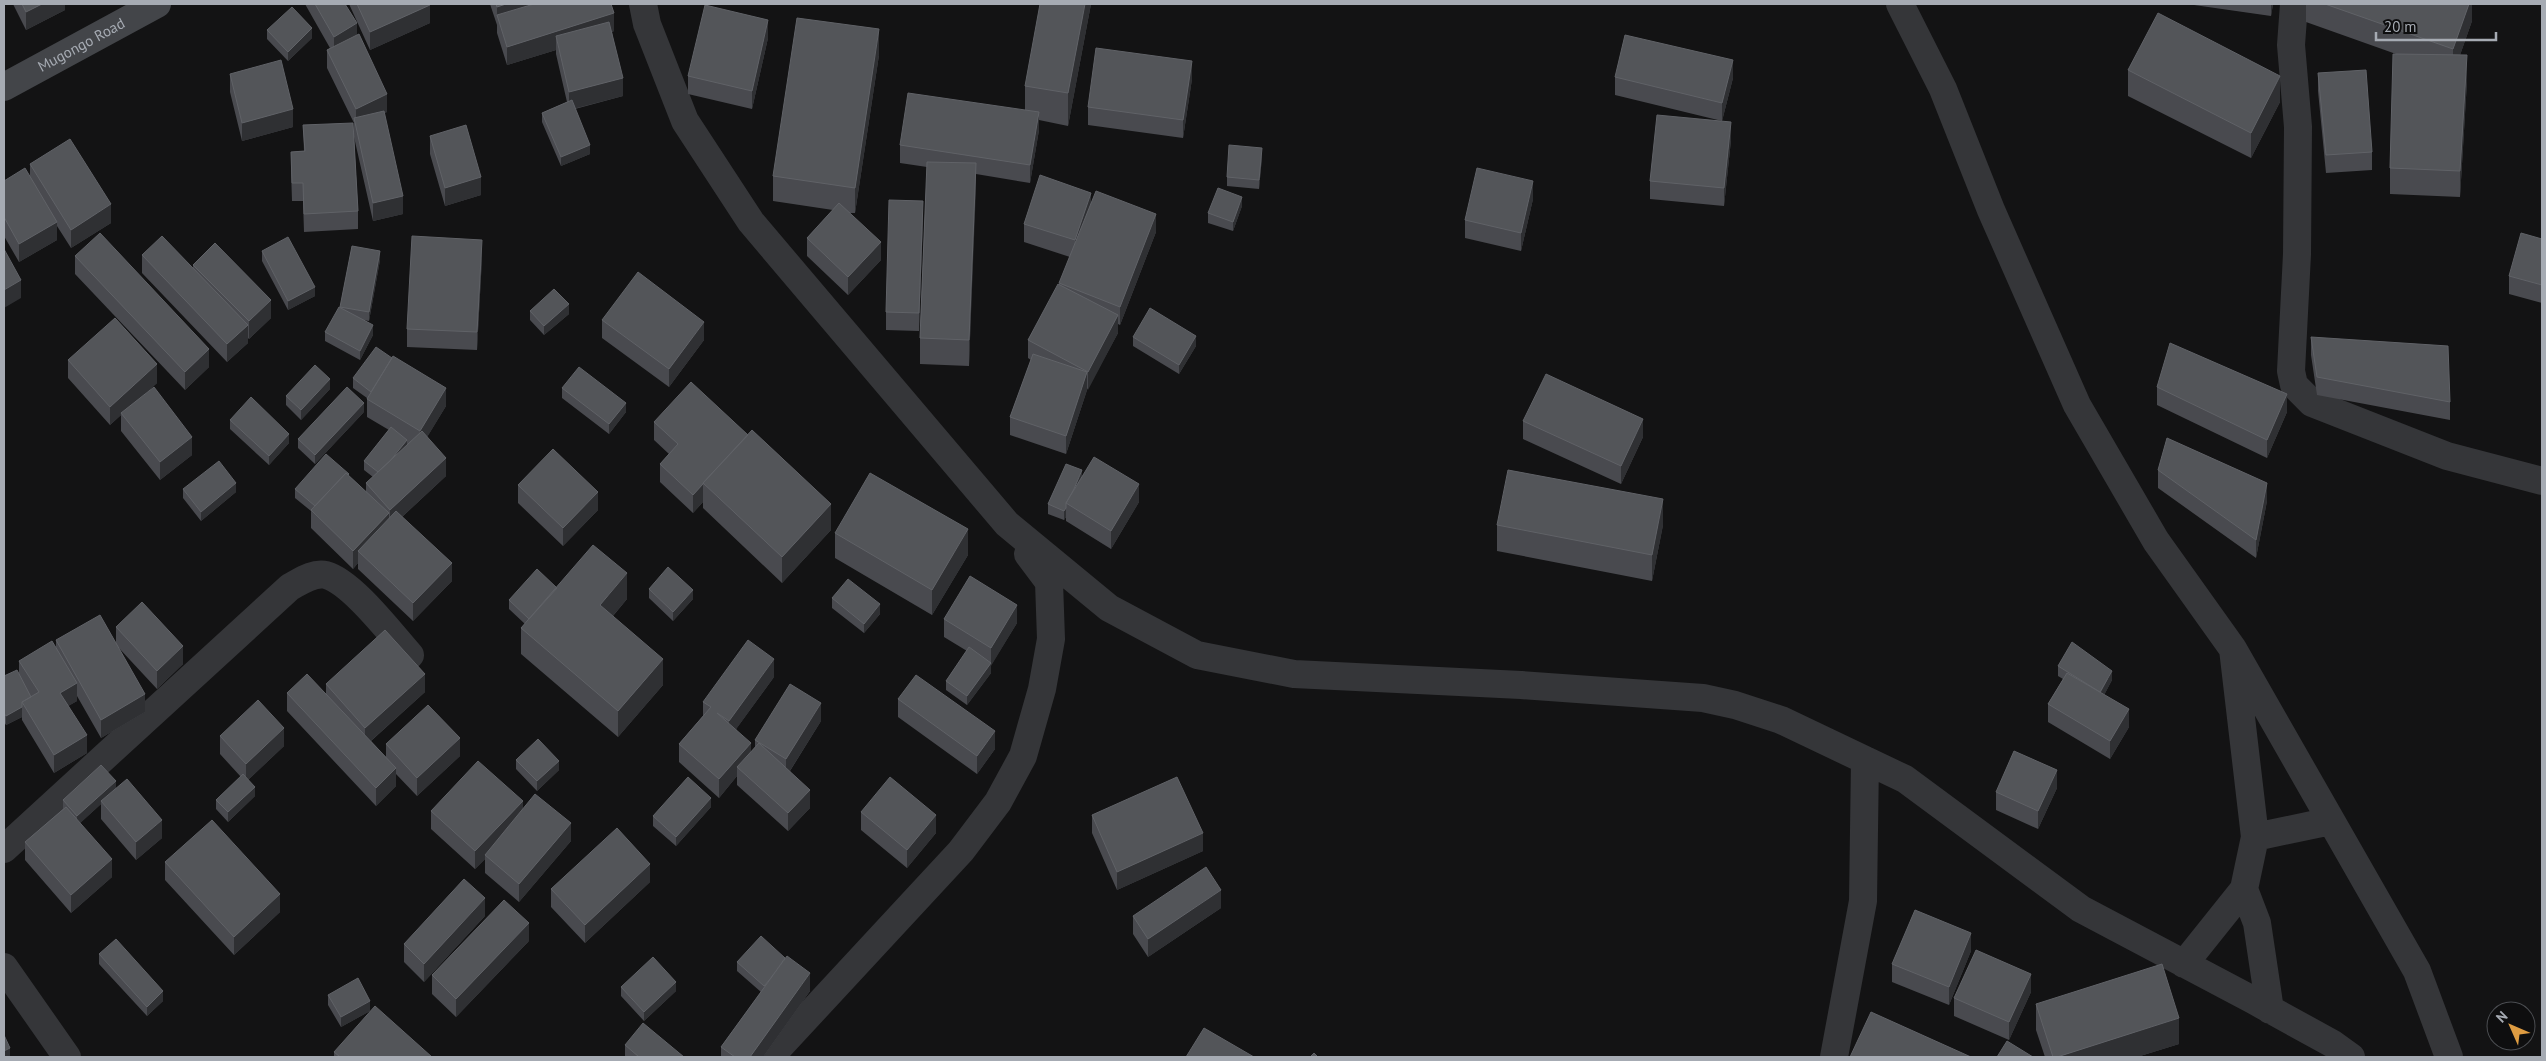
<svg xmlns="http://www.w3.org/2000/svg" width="2546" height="1061" viewBox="0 0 2546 1061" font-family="'PT Sans',sans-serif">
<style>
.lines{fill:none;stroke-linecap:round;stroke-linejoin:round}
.street{stroke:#353639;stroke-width:28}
.secondary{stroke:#434549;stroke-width:28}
.wall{fill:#494a4f}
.shaded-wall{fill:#2f3033}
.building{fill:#535559;stroke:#606267}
.labels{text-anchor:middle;stroke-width:4.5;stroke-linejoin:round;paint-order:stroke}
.street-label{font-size:15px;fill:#a6abb3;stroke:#0e0e0f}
</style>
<rect width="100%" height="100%" fill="#131314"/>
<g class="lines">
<!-- street -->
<path class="street" d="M643,4l4,20 38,97 66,101 256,302 102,84 88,47 97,19 227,11 182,13 32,7 46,15 124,59 176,130 172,91 80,44 18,13
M1900,4l43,85 48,121 86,195 79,136 77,108
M2294,4l-3,41 7,82 -1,127 -6,117 3,14 18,18 135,53 95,25
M2255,837l76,-16
M4,849l286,-262c11,-6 24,-15 36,-12 26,7 66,60 84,80
M2244,889l13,34 13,87
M2184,964l60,-75 11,-52 -22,-188 184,322 32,86
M4,967l63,90
M770,1057l191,-206 37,-49 25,-46 19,-67 9,-50 -2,-57 -21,-28
M1834,1057l29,-156 2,-141"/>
<!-- secondary -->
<path class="secondary" id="s1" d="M4,87l153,-83"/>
</g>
<!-- wall -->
<path class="wall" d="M13,4h52v6l-39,20z
M305,4h40l12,31 30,77 -3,1 19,101 -30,7 -19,-84 4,74v18l-54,3 -1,-31h-11l-1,-31v-18l13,-1 -1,-26 51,8v-10l-27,-55v-18l3,-2z
M349,4h80l1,19 -60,27z
M490,4h121l3,27 -2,1 11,64 -48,13 15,45 -29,12 -19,-44v-9l25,-11 -11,-48v-4l-49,15 -10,-32v-8z
M1091,4l-23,122 -29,-6v10l-9,53 -54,-9 -7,192 -49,-2v-26l7,-171 -27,-4v-18l125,-35v-24z
M2187,4h86l-2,12z
M2306,4h166v17l-12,34 7,26 -7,116 -70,-3v-26l6,-114 -90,-32z
M267,30l45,8 -24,23 -21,-22z
M768,38l-16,71 -64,-15v-18z
M879,55l-24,158h-6l32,47 -33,35 -41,-39v-18l26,-28 -60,-9v-25z
M2128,70l152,32 -29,56 -123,-62z
M2318,73l54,79v18l-46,3 -8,-82z
M230,74l63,53 -51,14 -12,-49z
M1615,77l118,1 -11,43 -107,-26z
M1192,79l-9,59 -95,-13v-18z
M430,136l51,59 -36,11 -15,-52z
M1731,140l-7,66 -74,-7v-18z
M1262,157l-3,32 -32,-3v-9z
M30,164l81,59 -40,25 -14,-22v14l-38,22 -15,-26v-55l26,-5z
M1533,199l-12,52 -56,-13v-18z
M1091,202l65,30 -36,93 -2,-1v9l-31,57 -21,64 -56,-19v-18l21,-57 -3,-2v-18l31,-56 11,-27 -46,-15v-18z
M1242,206l-9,25 -25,-8v-10z
M923,219l-4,112 -33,-1v-18z
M2542,239v64l-33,-9v-18z
M352,246l28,14 -11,61 -6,-1 10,15 -13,25 -35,-19v-9l15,-24z
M262,251l53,45 -27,14 -26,-49z
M142,255l51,13v-3l78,53 -22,21 -1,-1v5l-21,19 -85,-89z
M75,256l134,111 -24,23 -110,-116z
M482,258l-5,92 -70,-3v-18z
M530,311l39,3 -25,21 -14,-15z
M602,320l102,20 -35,47 -67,-49z
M1133,337l63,9 -17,28 -46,-28z
M2311,337l139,65v18l-133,-25 -6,-40z
M68,360l89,23 -18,16 53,56 -32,25 -39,-49v-16l-11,10 -42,-47z
M353,378l93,28 -19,31 19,39 -44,41 50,64 -39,40 -55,-52v-6l-5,6 -42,-41v-17l-16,-13v-9l54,-13 17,16v-9l7,-6 -9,-7v-9l25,-31 -22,-13v-19l-14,-10z
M2157,387l130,25 -20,46 -110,-53z
M562,388l64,24 -17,22 -47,-36z
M330,389l-29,31 -15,-15v-9z
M364,412l-49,52 -17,-16v-9z
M230,420l59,23 -20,22 -39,-36z
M1523,421l120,16 -22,47 -98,-45z
M654,422l94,13 83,95 -49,53 -79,-75v-6l-10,11 -33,-31v-18l9,-10 -15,-14z
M2158,470l109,31 -11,57 -98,-70z
M1082,476l57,26 -28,47 -45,-28v-4l-2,3 -16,-6v-10z
M518,485l80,25 -35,36 -45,-43z
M183,489l53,3 -35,29 -18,-23z
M1497,525h166l-11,56 -155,-30z
M835,533l133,22 -36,60 -97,-57z
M557,588l70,11 -14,17 50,69 -45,52 -97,-83v-26l4,-4 -16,-15v-9z
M649,589l44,10 -20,22 -24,-23z
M832,598l48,16 -16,19 -32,-25z
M944,619l73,4 -26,42v8l-24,32 -21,-15v-9l21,-30 -23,-14z
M116,627l67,37 -26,25 -40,-43 28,66 -44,26 -24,-42v5l-9,5 19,47 -33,20 -32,-53v-3l-16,8 -2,-3v-46l15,-1v-14l37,-13v-8l60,4z
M2058,666l54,14 -8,15 25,32 -19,32 -62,-37v-18l15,-25 -5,-3z
M774,677l-38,52 15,23 4,-5v-7l66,-19 -31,50 20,37 -22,23 -51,-46v-9l-18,22 -40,-36v-18l24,-28v-14z
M326,684l99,8 -54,49 15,16v-13l74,12 -43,40 -21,-22v12l-20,20 -89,-95v-18l39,1z
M898,699l97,50 -18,25 -79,-57z
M220,736l64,10 -36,34 7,16 -27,26 -12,-13v-9l25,-23 -21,-23z
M516,760l43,10 -22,21 -21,-22z
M116,788l46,50 -26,22 -35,-41v-15l-21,19 32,54 -41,36 -46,-53v-18l38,-33v-9z
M2057,788l-19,41 -42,-19v-18z
M711,807l-35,39 -23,-20v-10z
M523,809l48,32 -52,61 -34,-29v-14l-10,10 -44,-40v-18z
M861,812l75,21 -29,35 -46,-38z
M1092,815l111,36 -86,39 -25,-57z
M165,862l115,50 -46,43 -69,-75z
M650,882l-65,61 -34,-36v-18z
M1221,908l-73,49 -15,-23v-18z
M485,916l-61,66 -20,-20v-18z
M529,941l-73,76 -24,-23v-19z
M1971,951l-22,54 -57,-23v-18z
M99,954l64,47 -16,15 -48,-52z
M737,962l73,29 -47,66h-42v-10l40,-55 -24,-21z
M621,987l55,4 -32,30 -23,-25z
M2031,992l-22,48 -55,-24v-18z
M328,995l42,16 -29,16 -13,-22z
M2036,1004l143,40 -42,13h-92l-9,-27z
M625,1045l59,12h-59z
M334,1052l98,5h-98z"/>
<!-- shaded-wall -->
<path class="shaded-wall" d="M42,4h23v6l-39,20v-18z
M506,4h49l-58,11v-8z
M1085,4h6l-23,122v-33z
M2271,4h2l-2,12z
M2469,4h3v17l-19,54v-26z
M430,5v18l-60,27v-18z
M614,13v18l-55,18 -3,-13v14l-49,15v-18z
M768,20v18l-16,71v-18z
M357,23v18l-23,14v-18z
M312,28v10l-24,23v-9z
M879,29v26l-24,158v-25z
M2467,55v26l-7,116v-26z
M1733,60v18l-11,43v-18z
M1192,61v18l-9,59v-18z
M2280,76v26l-29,56v-25z
M623,78v18l-54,14v-18z
M387,94v18l-31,15v-18z
M293,109v18l-51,14v-18z
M1039,112v18l-9,53v-18z
M1731,122v18l-7,66v-18z
M590,145v9l-29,12v-9z
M1262,148v9l-3,32v-9z
M976,163v26l-7,177v-26z
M481,177v18l-36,11v-18z
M1533,181v18l-12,52v-18z
M1091,193v18l-16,47v-18z
M403,196v18l-30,7v-18z
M1242,197v9l-9,25v-9z
M923,201v18l-4,112v-18z
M111,204v19l-40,25v-18z
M1156,214v18l-36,93v-18z
M57,222v18l-38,22v-18z
M482,240v18l-5,92v-18z
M881,242v18l-33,35v-18z
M380,251v9l-11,61v-9z
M21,280v18l-17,10v-18z
M315,287v9l-27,14v-9z
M271,300v18l-22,21v-18z
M569,304v10l-25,21v-9z
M1118,315v18l-30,57v-18z
M704,322v18l-35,47v-18z
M248,325v18l-21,19v-18z
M373,325v10l-13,25v-9z
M1196,336v10l-17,28v-9z
M209,349v18l-24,23v-18z
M157,364v19l-35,31 -1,-1v2l-11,10v-18z
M1087,372v18l-21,64v-18z
M330,379v10l-29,31v-10z
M446,388v18l-26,43v-18z
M2287,394v18l-20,46v-18z
M364,403v9l-49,52v-9z
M626,403v9l-17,22v-10z
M1643,419v18l-22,47v-18z
M289,434v9l-20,22v-9z
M192,437v18l-32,25v-18z
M407,440v9l-27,24z
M446,458v18l-56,52v-18z
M1082,470v10l-14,24z
M236,483v9l-35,29v-9z
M2267,483v18l-11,57v-18z
M703,484v18l-10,11v-18z
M1139,484v18l-28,47v-18z
M598,492v18l-35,36v-18z
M1663,499v26l-11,56v-26z
M831,504v26l-49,53v-26z
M1066,508v9l-2,3v-9z
M389,513v18l-31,20v12l-5,6v-18z
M968,529v26l-36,60v-25z
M452,563v18l-39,40v-18z
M627,573v26l-27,32v-26z
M693,590v9l-20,22v-9z
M880,604v10l-16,19v-9z
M1017,605v18l-26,43v-18z
M183,646v18l-26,25v-18z
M663,659v26l-45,52v-26z
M774,659v18l-45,62v-18z
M991,663v10l-24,32v-9z
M2112,671v9l-12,23v-9z
M425,674v18l-60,54v-18z
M77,683v18l-17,10v-18z
M145,694v18l-44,26v-18z
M821,703v18l-35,56v-18z
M22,707v10l-16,8v-9z
M2129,709v18l-19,32v-18z
M284,728v18l-38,36v-18z
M995,731v18l-18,25v-18z
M87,735v18l-33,20v-18z
M460,738v18l-43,40v-18z
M751,743v18l-14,6v9l-18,22v-19z
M559,761v9l-22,21v-10z
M396,768v18l-20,20v-18z
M2057,770v18l-19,41v-18z
M116,781v9l-15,11v3l-24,22v-10z
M255,787v9l-27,26v-10z
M810,790v18l-22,23v-18z
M711,798v9l-35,39v-9z
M523,801v18l-38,36v4l-10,10v-18z
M936,815v18l-29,35v-18z
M162,820v18l-26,22v-18z
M571,823v18l-52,61v-18z
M1203,833v18l-86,39v-18z
M112,859v18l-41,36v-18z
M650,864v18l-65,61v-18z
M1221,890v18l-73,49v-18z
M280,894v18l-46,43v-18z
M485,898v18l-61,66v-18z
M529,923v18l-73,76v-18z
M1971,933v18l-22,54v-18z
M810,973v18l-47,66h-13z
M2031,974v18l-22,48v-18z
M676,982v9l-32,30v-9z
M163,991v10l-16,15v-9z
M370,1001v10l-29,16v-10z
M2179,1018v26l-42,13h-80z
M10,1048v9h-6v-6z"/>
<!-- building -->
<path class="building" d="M22,4h20l-16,8z
M315,4h30l12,19 -23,14z
M357,4h72l1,1 -60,27z
M496,4h10l-9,3z
M534,4h77l3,9 -107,34 -10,-32z
M1040,4h45l-17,89 -43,-7z
M2325,4h144l-16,45z
M705,5l63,15 -16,71 -64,-15z
M292,7l20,21 -24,24 -21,-22z
M2158,13l122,63 -29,57 -123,-63z
M797,18l82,11 -24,159 -82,-12z
M609,22l14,56 -54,14 -13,-56z
M359,34l28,60 -31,15 -29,-59z
M1625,35l108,25 -11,43 -107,-26z
M1096,48l96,13 -9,59 -95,-13z
M2393,54l74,1 -7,116 -70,-3z
M281,60l12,49 -51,14 -12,-49z
M2366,70l6,82 -46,3 -8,-82z
M908,93l131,19 -9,53 -130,-20z
M572,100l18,45 -29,12 -19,-44z
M384,111l19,85 -30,7 -19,-85z
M1657,115l74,7 -7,66 -74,-7z
M353,123l5,88 -54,3 -1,-31h-11l-1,-31 14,-1 -2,-26z
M466,125l15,52 -36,11 -15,-52z
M70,139l41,65 -40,26 -41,-66z
M1229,145l33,3 -3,32 -32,-3z
M927,162l49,1 -7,177 -49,-2z
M25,168l32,54 -38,22 -15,-27v-36z
M1477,168l56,13 -12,52 -56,-13z
M1040,175l51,18 -16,47 -51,-16z
M1218,188l24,9 -9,25 -25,-9z
M1096,191l60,23 -36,93 -61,-24z
M889,200l34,1 -4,112 -33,-1z
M839,203l42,39 -33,35 -41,-39z
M100,233l109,116 -24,23 -110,-116z
M2521,233l21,6v46l-33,-9z
M162,236l86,89 -21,19 -85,-89z
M412,236l70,4 -5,92 -70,-3z
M288,237l27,50 -27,14 -26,-50z
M215,243l56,57 -22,21 -56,-56z
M352,246l28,5 -11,61 -29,-5z
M4,249l17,31 -17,10z
M638,272l66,50 -35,47 -67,-49z
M1058,284l60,31 -30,57 -60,-32z
M554,289l15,15 -25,22 -14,-15z
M339,307l34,18 -13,26 -35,-19z
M1150,308l46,28 -17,29 -46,-28z
M115,318l42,46 -47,43 -42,-47z
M2311,337l137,9 2,56 -133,-25z
M2170,343l117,51 -20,46 -110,-53z
M376,347l16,11 -21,34 -18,-14z
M1033,354l54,18 -21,64 -56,-19z
M393,356l53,32 -26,43 -53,-32z
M315,365l15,14 -29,31 -15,-14z
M579,367l47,36 -17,21 -47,-36z
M1546,374l97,45 -22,47 -98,-45z
M691,382l57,53 -45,48v1l-10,11 -33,-31 18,-20 -24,-22z
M154,387l38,50 -32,25 -39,-49z
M347,387l17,16 -49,52 -17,-16z
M251,397l38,37 -20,22 -39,-36z
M391,427l16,13 -17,21 -12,11 -14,-11z
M752,430l79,74 -49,53 -79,-74z
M422,431l24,27 -56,52 -24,-27z
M2167,438l100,45 -11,57 -98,-70z
M553,449l45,43 -35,36 -45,-43z
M326,454l23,20 -1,1 -2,-2 -31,33 -20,-17z
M1094,457l45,27 -28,47 -45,-28z
M219,461l17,22 -35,29 -18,-23z
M1066,464l16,6 -8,19 -8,14v5l-2,3 -16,-7z
M1508,470l155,29 -11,56 -155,-30z
M346,473l43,40 -36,38 -42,-41z
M870,473l98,56 -36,61 -97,-57z
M396,511l56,52 -39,40 -55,-52z
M593,545l34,28 -27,32 63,54 -45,52 -97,-83z
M668,567l25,23 -20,22 -24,-23z
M537,569l20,19 -28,31 -20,-19z
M970,576l47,29 -26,43 -47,-29z
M848,579l32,25 -16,20 -32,-26z
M142,602l41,44 -26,25 -41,-44z
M100,615l45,79 -44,26 -45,-80z
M385,630l40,44 -60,54 -39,-44z
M748,640l26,19 -45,62 -12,-8 34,30 -32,36 -40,-35 32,-37 -8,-5z
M52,641l25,42 -17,10 27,42 -33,20 -32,-53 17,-10 -20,-31z
M2072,642l40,29 -12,21 -42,-26z
M969,647l22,16 -24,33 -21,-15z
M17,670l14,27 -9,5v5l-16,9 -2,-3v-37z
M2067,673l62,36 -19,32 -62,-37z
M307,674l89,94 -20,20 -89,-95z
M916,675l79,56 -18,25 -79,-57z
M790,684l31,19 -35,56 -31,-19z
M258,700l26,28 -38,36 -26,-28z
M428,705l32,33 -43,40 -31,-34z
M538,739l21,22 -22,20 -21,-21z
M759,743l51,47 -22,23 -51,-46z
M2014,751l43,19 -19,41 -42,-19z
M478,761l45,40 -48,50 -44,-40z
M101,765l15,16 -39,35 -14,-16z
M243,774l12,13 -27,25 -12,-12z
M688,777l23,21 -35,39 -23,-21z
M890,777l46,38 -29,35 -46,-38z
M1177,777l26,56 -86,39 -25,-57z
M127,779l35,41 -26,22 -35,-41z
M535,794l36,29 -52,61 -34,-29z
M66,807l46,52 -41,36 -46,-53z
M212,820l68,74 -46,43 -69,-75z
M617,828l33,36 -65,61 -34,-36z
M1206,867l15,23 -73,49 -15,-23z
M464,879l21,19 -61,66 -20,-20z
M504,900l25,23 -73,76 -24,-24z
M1915,910l56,23 -22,54 -57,-23z
M761,936l24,22 -15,21 -6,7 -27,-24z
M116,939l47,52 -16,16 -48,-53z
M1976,950l55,24 -22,48 -55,-24z
M787,956l23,17 -60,84h-15l-14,-10z
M653,957l23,25 -32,30 -23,-25z
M2162,964l17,54 -122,39h-4l-17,-53z
M358,978l12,23 -29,16 -13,-22z
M375,1006l57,51h-92l-6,-5z
M1871,1012l100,45h-121z
M643,1023l41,34h-45l-14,-12z
M1204,1028l50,29h-68z
M4,1035l6,13 -6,3z
M2007,1041l26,16h-36z
M1314,1053l4,4h-8z"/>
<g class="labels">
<!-- street labels -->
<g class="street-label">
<text dy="5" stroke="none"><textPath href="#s1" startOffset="88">Mugongo Road</textPath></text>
</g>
</g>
<!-- border -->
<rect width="2546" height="1061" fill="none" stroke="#a6abb3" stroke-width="10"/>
<!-- north arrow -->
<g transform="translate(2511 1026) rotate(315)"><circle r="24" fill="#0e0e0f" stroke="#4b4d51"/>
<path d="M0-4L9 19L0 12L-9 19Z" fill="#de9c42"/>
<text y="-8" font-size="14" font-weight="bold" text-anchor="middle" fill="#a6abb3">N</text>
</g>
<!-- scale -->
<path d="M2376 32v8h120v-8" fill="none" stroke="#a6abb3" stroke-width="2.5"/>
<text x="2384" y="32" font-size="15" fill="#a6abb3" stroke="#0e0e0f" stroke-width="4" paint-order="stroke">20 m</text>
</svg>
